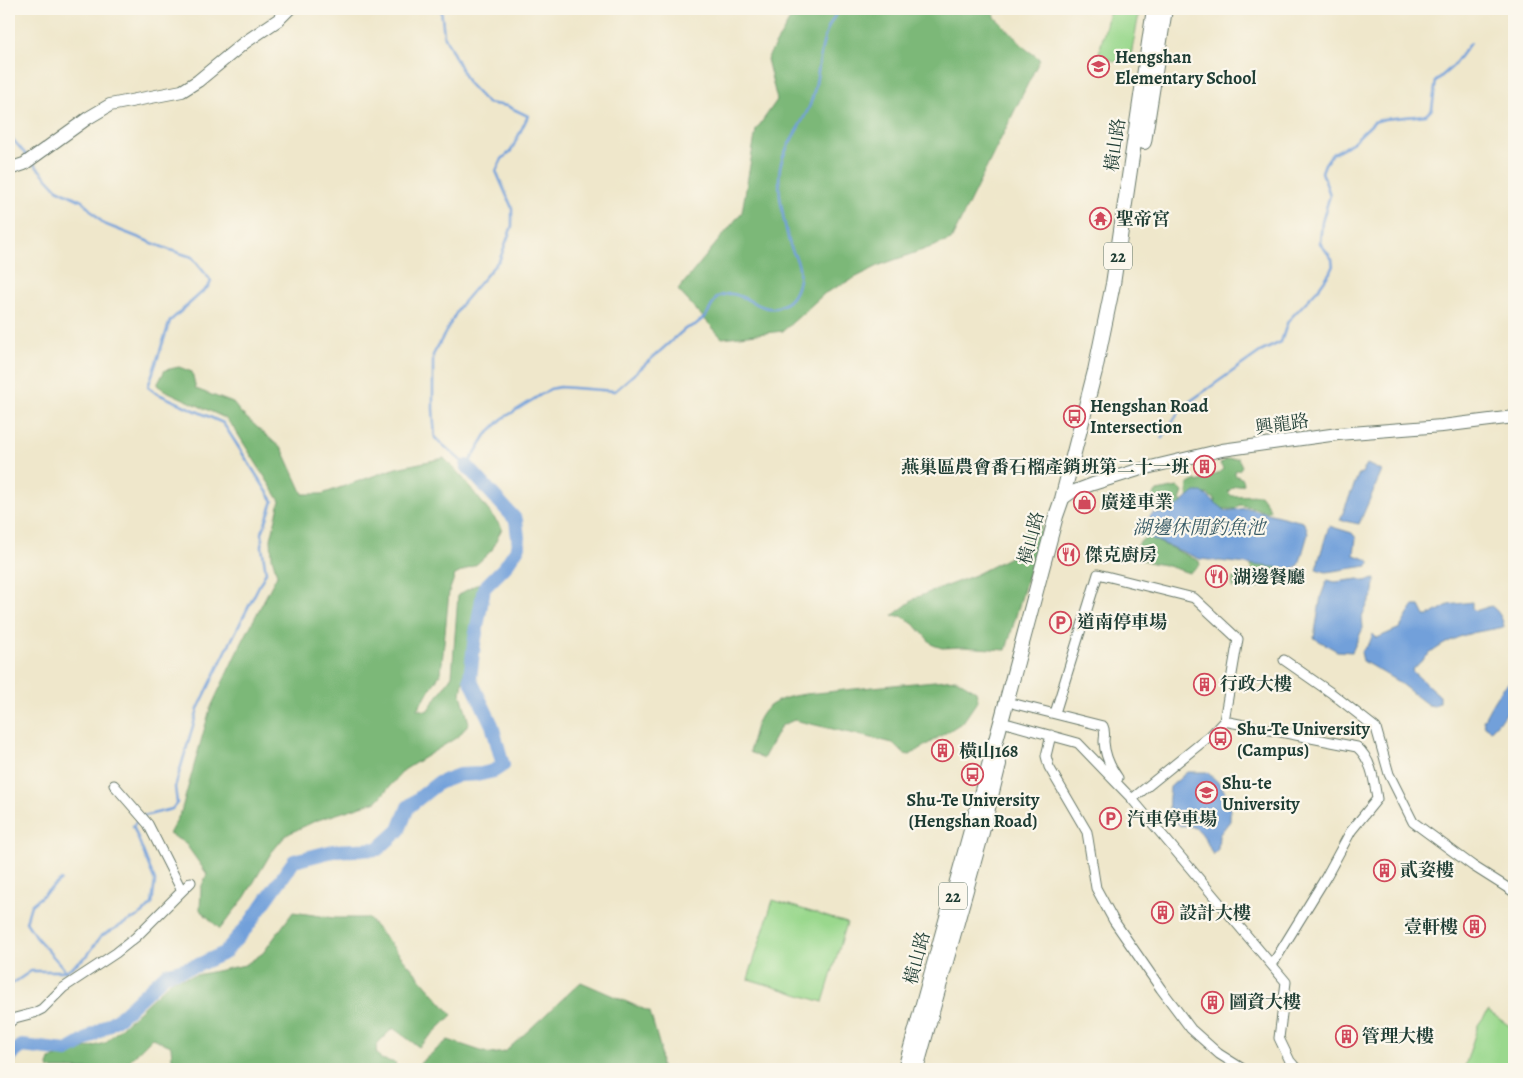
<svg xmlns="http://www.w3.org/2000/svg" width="1523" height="1078" viewBox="0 0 1523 1078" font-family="Alegreya,'Noto Serif TC',serif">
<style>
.green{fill:#9ad88d;stroke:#5c8a60}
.forest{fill:#7bb878;stroke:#4d7a56}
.water{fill:#72a0da;stroke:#486e87}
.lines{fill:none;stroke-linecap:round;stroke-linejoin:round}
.stream{stroke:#72a0da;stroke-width:2.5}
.river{stroke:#72a0da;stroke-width:14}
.street-casing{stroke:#687869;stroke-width:11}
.secondary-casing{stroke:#687869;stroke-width:14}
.primary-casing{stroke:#687869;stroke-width:16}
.street{stroke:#fff;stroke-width:9}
.secondary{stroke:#fff;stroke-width:12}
.primary{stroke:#fff;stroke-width:14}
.labels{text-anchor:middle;stroke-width:4.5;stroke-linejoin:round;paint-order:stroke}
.shield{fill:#fbf7ec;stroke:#61756b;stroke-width:1}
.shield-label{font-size:16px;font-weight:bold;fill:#1f3d34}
.poi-label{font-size:18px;font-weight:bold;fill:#1f3d34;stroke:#fbf7ec;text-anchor:start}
.street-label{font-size:18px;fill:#1f3d34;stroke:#fbf7ec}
.water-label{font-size:19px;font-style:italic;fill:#385b66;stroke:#fbf7ec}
</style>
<rect width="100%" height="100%" fill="#fbf7ec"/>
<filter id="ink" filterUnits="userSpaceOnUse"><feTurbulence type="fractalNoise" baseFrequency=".02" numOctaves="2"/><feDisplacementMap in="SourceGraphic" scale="10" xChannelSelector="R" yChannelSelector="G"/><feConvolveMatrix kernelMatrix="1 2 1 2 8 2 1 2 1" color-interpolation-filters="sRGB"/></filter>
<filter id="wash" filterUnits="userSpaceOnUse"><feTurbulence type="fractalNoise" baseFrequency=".0096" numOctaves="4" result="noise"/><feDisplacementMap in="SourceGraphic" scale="20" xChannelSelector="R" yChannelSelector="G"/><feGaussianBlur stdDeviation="1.12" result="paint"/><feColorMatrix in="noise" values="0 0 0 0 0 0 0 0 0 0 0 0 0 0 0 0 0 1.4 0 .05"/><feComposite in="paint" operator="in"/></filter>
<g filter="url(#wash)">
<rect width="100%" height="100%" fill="#efe7cb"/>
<!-- green -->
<path class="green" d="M1110,9h30l-9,46c-7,11 -18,8 -26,0l-3,12 -6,-2z
M773,900l74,23 -24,79 -75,-23z
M1488,1011l26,18v40h-50l14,-44z"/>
<!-- forest -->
<path class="forest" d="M796,9h196l3,8 31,32 14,10 -89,181 -71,25 -55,28 -42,38 -61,7 -44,-48 64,-78 14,-82 21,-30 -10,-41z
M179,367l13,5 4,17 37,14 8,10 42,37 20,44h19l74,-26 48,-10 18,19 40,51 -10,22 -15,14 -22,11 -6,17 -8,81 -24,36 10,2 25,-35 6,-81 21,-12 -18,111 8,29 -10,13 -55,34 -27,31 -62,20 -29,14 -15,18 -26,44 -25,32 -20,-19 1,-22 6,-14 -22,-31 -16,-9 12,-22 29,-103 26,-55 41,-79 -5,-18 -1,-18 9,-38 -46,-73 -9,-10 -61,-28 -7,-5 8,-15z
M1238,458l4,8 -2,3 -5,2v4l8,4 1,5 -11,3 -5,5 4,4 28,-1 9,12 1,4c-8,1 -11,-2 -18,-4 -4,-1 -9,-1 -13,-2l-4,4h-15l-4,-4 -1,-5 -8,-6 -18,4 -2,-4 1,-10 8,-4 2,2c7,-4 21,-8 25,-13l-3,-5 7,-5z
M1178,487l5,5 -3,8 4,3 -7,8 -3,-5 -12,5 -6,-1 -8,-8 9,-11z
M1034,522l8,5 -36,123 -43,-3 -21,1 -9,-3 -17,-19 -14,-10h-10l25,-19 56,-21 35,-18 12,-13 4,-14 6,-7z
M1148,537l51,24 1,4 -11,8 -24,-8 -13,-2 -17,-5 -2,-8 9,-10z
M1251,563l43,2 -13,13 -29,12 -8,-6 -12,4 1,-10 19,-2z
M956,679l20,12 2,9 -15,22 -53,33 -6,-1 -11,-11 -99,-23 -13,6 -18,33 -13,-7c3,-17 6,-37 21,-47 16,-11 37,-11 56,-13 43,-5 86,-9 129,-13z
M293,912l41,6h34l84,97 -33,32 -26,-19 -15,15 -2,9 5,7 15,4 -3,6h-215l-2,-1 -4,-9 -1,-13 -19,-8 -31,31h-72l-1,-3 2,-7 55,-16 67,-63 73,-15 18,-12z
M581,982l69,30 10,35 1,22h-248l35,-29 42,14 15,-2z"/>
<!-- water -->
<path class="water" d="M1367,464l15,7 -23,53 -19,-4 19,-47 2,1z
M1195,492h7l24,19 21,-3 56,14 4,6 1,6 -9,31 -7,4 -92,-10 -48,-20 -7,-7 -3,-7 11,-12c17,4 30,-12 42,-21z
M1329,526l23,7 4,5 -2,17 12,4 5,4 -4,3 -41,6 -10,-3z
M1359,579l5,2 11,-2 -1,13 -12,24 1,12 -11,24 -15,-1 -23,-13 7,-42 6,-16 8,2z
M1472,602v6l3,3 16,-5c7,4 12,13 13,21 -13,3 -27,4 -39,8 -20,6 -40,20 -53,36l28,25v6l-6,4 -6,-1 -31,-24 -34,-20 -2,-9 8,-8 4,-10 4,4 23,-10 13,-22h7l5,10h4l19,-11z
M1514,679v26l-23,25 -6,-4 -2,-5c7,-13 18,-36 31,-42z
M1187,772h20l13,12 10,17v20l-11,14 -1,14 -5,6c-8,-16 -12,-32 -33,-29 -14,-16 -12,-19 -10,-39z"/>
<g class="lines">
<!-- stream -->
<path class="stream" d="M441,9l3,26 24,48 19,20 20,3 21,10 -17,35 -9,8 -6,12 16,37v18l-12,33 -40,47 -27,49v54l2,29 32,28 19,-31 16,-16 48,-30 10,-2 55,4 70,-62 10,-4 11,-9 11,-19c4,-1 10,-4 15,-3 13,1 32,19 46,13 17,-5 23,-24 21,-40 -2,-9 -8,-17 -10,-25 -4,-15 -7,-30 -9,-45 -1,-11 -2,-23 1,-34 6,-21 21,-38 29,-58 13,-34 5,-66 30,-96
M9,135l19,22
M33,163l24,26 25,12 22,23 66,26 22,7 19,24 -2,5 -39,35 -22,66 8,6 67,30 50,78 -11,32v14l4,25 -40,79 -28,58 -23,78 2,16 -5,6 -28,7
M1162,438l20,-31 78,-55 21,-10 7,-21 31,-33 14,-20 -1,-9 -12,-16 2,-21 8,-27 -8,-23 3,-8 7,-10 20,-11 22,-21 10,-3 42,-4 6,-6 4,-28 17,-15 17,-23
M61,880l-30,25 -5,17 10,15 30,34
M9,986l22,-15h35l21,-15 14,-20 41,-22 10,-10 3,-23 -22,-55 6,-8"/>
<!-- river -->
<path class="river" d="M9,1060l2,-5 11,-9 45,5 14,-8 39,-26 46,-43 32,-9 26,-12 23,-26 47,-66 39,-10 45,-2 21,-19 9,-23 30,-24 21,-8 22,-1 13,-3 9,-6 -11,-40 -22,-46 4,-35 10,-56 21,-21 14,-21 -3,-26 -49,-54"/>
</g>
</g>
<g filter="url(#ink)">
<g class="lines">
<defs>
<path id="street" d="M1284,660l46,32 46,36 13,46 24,48 60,44 41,26
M1015,704l88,22c3,6 1,10 1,16 1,14 6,25 14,36
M1055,713l43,-139 96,24 44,41 -14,82 -13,14 -79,64
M1224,721l133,26c15,13 17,34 20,52l-26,32 -25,46 -54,88
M1009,724l69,19 54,56 154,183 -7,56 11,23 7,8
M1051,735l-5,21 3,11 38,65 9,56 18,33 47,68 30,40 28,25 24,15
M114,785l34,39 34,67
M9,1023l6,-5 19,-5 8,-4 21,-21 53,-35 20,-16 55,-55"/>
<path id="secondary" d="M9,169l15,-5 64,-46 22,-13 72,-14 16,-10 46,-38 34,-23 11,-11
M1062,499l10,-7 21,-8 45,-14 84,-20 116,-16 104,-8 72,-9"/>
<path id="primary" d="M1144,142l21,-133
M905,1069l96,-347 55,-206 6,-17 33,-128 18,-87 41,-275
M916,1069l65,-233 18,-72"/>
</defs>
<!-- street casing -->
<use href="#street" class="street-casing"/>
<!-- secondary casing -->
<use href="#secondary" class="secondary-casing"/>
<!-- primary casing -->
<use href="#primary" class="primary-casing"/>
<!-- street -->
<use href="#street" class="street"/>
<!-- secondary -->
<use href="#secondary" class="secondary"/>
<!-- primary -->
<use href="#primary" class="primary"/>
</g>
</g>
<!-- icons -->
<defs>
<symbol id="school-ring" viewBox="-11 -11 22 22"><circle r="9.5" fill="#fbf7ec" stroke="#d1495b" stroke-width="1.5"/><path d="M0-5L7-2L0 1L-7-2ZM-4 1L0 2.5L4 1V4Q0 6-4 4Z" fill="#d1495b"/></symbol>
<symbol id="temple-ring" viewBox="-11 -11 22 22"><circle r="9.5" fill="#fbf7ec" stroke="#d1495b" stroke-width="1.5"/><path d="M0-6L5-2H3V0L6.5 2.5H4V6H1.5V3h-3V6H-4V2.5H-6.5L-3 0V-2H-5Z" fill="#d1495b"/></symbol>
<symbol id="bus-ring" viewBox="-11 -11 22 22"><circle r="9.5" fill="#fbf7ec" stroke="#d1495b" stroke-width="1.5"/><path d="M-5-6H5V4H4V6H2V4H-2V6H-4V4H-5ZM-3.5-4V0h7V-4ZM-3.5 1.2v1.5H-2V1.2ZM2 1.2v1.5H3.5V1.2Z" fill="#d1495b"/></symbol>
<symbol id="building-ring" viewBox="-11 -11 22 22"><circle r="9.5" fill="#fbf7ec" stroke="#d1495b" stroke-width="1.5"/><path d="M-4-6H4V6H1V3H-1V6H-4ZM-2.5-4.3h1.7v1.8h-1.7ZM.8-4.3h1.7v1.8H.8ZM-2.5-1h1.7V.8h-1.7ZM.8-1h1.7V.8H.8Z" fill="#d1495b"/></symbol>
<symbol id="shop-ring" viewBox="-11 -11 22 22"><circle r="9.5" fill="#fbf7ec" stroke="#d1495b" stroke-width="1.5"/><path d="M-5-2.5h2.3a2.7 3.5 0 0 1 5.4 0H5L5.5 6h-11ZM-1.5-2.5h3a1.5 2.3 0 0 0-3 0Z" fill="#d1495b"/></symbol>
<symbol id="restaurant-ring" viewBox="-11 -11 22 22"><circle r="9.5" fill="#fbf7ec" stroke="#d1495b" stroke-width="1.5"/><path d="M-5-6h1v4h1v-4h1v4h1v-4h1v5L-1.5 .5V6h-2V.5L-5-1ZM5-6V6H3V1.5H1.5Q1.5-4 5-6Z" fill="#d1495b"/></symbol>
<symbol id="parking-ring" viewBox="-11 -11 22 22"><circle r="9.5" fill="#fbf7ec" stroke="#d1495b" stroke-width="1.5"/><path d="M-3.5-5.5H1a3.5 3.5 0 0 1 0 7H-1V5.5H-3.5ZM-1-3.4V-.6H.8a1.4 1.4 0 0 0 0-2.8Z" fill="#d1495b"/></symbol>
<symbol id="university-ring" viewBox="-11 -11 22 22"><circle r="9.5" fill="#fbf7ec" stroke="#d1495b" stroke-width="1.5"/><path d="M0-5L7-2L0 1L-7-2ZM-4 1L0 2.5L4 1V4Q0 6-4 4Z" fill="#d1495b"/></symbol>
</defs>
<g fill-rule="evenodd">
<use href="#school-ring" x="1086" y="54" width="25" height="25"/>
<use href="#temple-ring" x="1088" y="206" width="25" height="25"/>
<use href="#bus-ring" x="1062" y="404" width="25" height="25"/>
<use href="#building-ring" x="1192" y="454" width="25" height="25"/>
<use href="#shop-ring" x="1072" y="490" width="25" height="25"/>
<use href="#restaurant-ring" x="1056" y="542" width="25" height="25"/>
<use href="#restaurant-ring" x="1204" y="564" width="25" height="25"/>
<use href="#parking-ring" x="1048" y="610" width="25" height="25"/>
<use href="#building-ring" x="1192" y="672" width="25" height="25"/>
<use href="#bus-ring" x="1208" y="726" width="25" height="25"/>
<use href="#building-ring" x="930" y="738" width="25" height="25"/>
<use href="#bus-ring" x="960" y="762" width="25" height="25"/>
<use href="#university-ring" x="1194" y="780" width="25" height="25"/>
<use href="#parking-ring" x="1098" y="806" width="25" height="25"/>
<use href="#building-ring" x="1372" y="858" width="25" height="25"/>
<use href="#building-ring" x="1150" y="900" width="25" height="25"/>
<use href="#building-ring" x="1462" y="914" width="25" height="25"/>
<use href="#building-ring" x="1200" y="990" width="25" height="25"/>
<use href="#building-ring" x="1334" y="1024" width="25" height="25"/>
</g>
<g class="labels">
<!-- shield labels -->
<g class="shield">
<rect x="1104" y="242.5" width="28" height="27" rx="4"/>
<rect x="939" y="882.5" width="28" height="27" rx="4"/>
</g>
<g class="shield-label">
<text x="1118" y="262">22</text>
<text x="953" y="902">22</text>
</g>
<!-- poi labels -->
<g class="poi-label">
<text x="1115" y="63">Hengshan<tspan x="1115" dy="21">Elementary School</tspan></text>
<text x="1116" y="225">聖帝宮</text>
<text x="1090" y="412">Hengshan Road<tspan x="1090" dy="21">Intersection</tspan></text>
<text x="1189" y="473" text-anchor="end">燕巢區農會番石榴產銷班第二十一班</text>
<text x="1101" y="508">廣達車業</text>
<text x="1085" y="561">傑克廚房</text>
<text x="1233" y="583">湖邊餐廳</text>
<text x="1077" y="628">道南停車場</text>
<text x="1220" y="690">行政大樓</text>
<text x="1237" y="735">Shu-Te University<tspan x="1237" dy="21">(Campus)</tspan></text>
<text x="959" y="757">橫山168</text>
<text x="1222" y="789">Shu-te<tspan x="1222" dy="21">University</tspan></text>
<text x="973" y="806" text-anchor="middle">Shu-Te University<tspan x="973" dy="21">(Hengshan Road)</tspan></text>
<text x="1127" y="825">汽車停車場</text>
<text x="1400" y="876">貳姿樓</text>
<text x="1179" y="919">設計大樓</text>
<text x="1458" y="933" text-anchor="end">壹軒樓</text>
<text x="1229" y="1008">圖資大樓</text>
<text x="1362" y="1042">管理大樓</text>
</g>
<!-- street labels -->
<g class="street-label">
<text transform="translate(1115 145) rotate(-82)" y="6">橫山路</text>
<text transform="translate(1282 424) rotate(-8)" y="6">興龍路</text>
<text transform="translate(1031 538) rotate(-75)" y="6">橫山路</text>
<text transform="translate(917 958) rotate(-75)" y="6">橫山路</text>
</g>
<!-- water labels -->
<g class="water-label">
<text x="1199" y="534">湖邊休閒釣魚池</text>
</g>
</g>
<!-- margin -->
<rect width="1523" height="1078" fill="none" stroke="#fbf7ec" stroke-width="30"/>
</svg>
